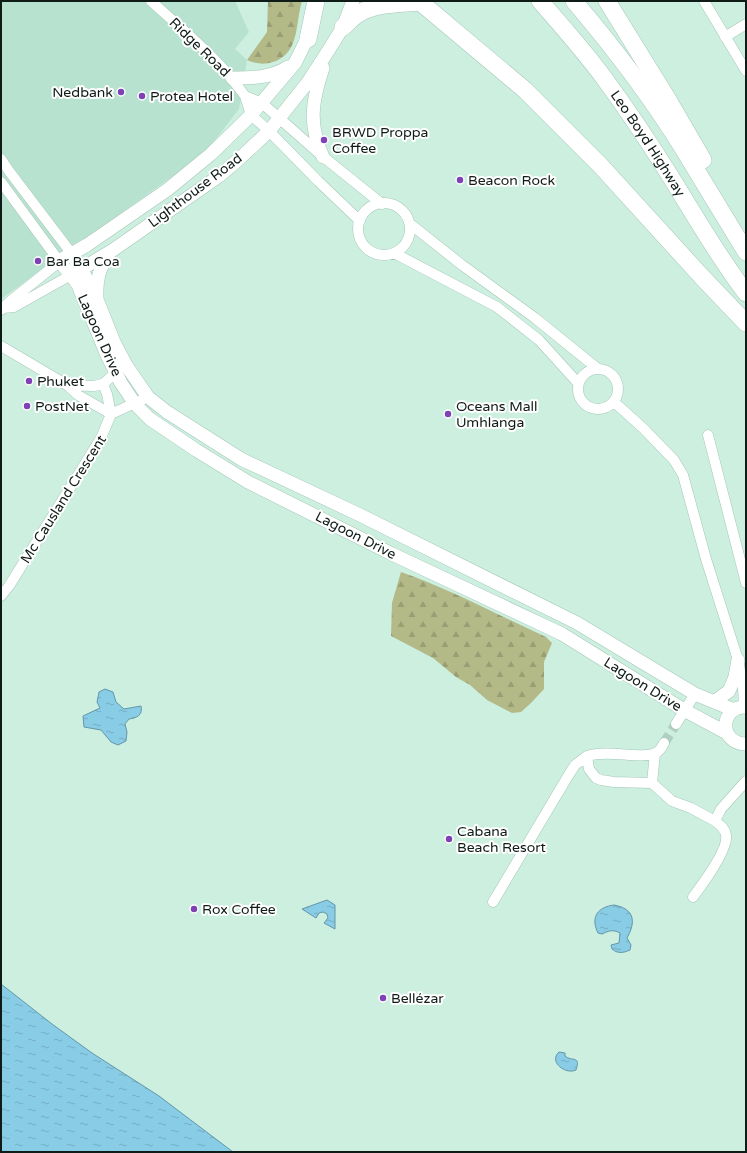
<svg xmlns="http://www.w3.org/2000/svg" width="747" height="1153" viewBox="0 0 747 1153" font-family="'Varela Round',sans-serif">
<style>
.built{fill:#b8e2d0}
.forest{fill:url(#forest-firs)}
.water{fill:url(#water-ripples);stroke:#6497a7}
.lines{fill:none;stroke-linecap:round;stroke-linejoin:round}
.minor-tunnel{stroke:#b0cfc2;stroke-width:10;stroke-dasharray:10 5;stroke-linecap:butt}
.minor-casing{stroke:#a5c7b8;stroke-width:11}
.tertiary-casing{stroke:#a5c7b8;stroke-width:14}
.trunk-casing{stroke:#a5c7b8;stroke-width:18}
.minor{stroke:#fff;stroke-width:10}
.tertiary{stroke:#fff;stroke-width:13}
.trunk{stroke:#fff;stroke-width:17}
.poi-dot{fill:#7f41b6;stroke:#fff;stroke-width:1.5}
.labels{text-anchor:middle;stroke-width:4;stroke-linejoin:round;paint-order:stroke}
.street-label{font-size:14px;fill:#0f1b16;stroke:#fff}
.poi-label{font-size:14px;fill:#0f1b16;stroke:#fff;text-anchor:start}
</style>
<defs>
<pattern id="forest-firs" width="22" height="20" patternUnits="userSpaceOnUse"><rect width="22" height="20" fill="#b3b987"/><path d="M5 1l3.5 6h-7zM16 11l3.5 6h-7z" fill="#999e74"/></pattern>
<pattern id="water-ripples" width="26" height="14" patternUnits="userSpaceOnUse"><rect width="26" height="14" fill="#88cce5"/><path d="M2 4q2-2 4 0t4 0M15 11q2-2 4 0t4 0" fill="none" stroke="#74afc4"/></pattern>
</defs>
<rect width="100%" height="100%" fill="#ccefe0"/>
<!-- built -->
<path class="built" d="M1,1h234l14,31 -14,17 12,11 -8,49 -34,44 -204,146z"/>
<!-- forest -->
<path class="forest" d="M268,1h34c-4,13 -4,27 -8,39 -6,21 -28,29 -47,20l20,-28z
M401,572c49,17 97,43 145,65l6,6 -8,19v27l-13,14 -10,9 -9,1 -25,-13 -17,-15 -14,-8 -23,-19 -42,-22 1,-33z"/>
<!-- water -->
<path class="water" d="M105,689l8,3 3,10 8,7 17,-3c2,9 -4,12 -12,13l-4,5 2,8 -1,9 -8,4 -7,-3 -10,-12 -17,-3 -1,-11 17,-8 -3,-6 2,-10z
M327,900l8,5v24l-11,-6 4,-5 -1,-4 -4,-2 -4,1 -3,5 -14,-9z
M614,905c21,4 22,17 13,33l4,7 -1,5c-7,3 -12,4 -18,-1l-1,-4 8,-2 1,-10c-7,-4 -12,-2 -18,1l-4,-1c-8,-16 0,-26 16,-28z
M1,984l51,40 40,29 67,43 74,56h-232z
M559,1052l6,1v3c7,6 16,-1 11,14 -10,5 -28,-8 -17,-18z"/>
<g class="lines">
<!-- minor-tunnel -->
<path class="minor-tunnel" d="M664,743l12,-19"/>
<defs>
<path id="minor" d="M151,1c33,30 68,58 94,95
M704,1l42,70
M725,37l21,-13
M1,159l8,12 63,83
M1,182l58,79 -5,5 -45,36 -8,8
M358 229a26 26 0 1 1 52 0a26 26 0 1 1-52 0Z
M360,221l-42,-40 -49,-50 -18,-16 -6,-19 17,7 59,52 61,49
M409,223l53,42 73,53 63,51
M394,253l103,54 42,33 39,43
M3,308l11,-1 57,-32
M1,346l66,39 11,10 33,19
M578 389a20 20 0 1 1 40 0a20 20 0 1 1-40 0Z
M103,384l4,10 4,20
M67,385l27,1 9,-2 18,-16
M614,402l29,26 31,32 9,15 23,84 32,101 5,27 1,19
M708,435l38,148
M1,596l8,-10 92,-148 10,-24 37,-17
M676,724l19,-30
M664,743c-2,4 -4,8 -8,10 -16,7 -47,-4 -69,3l2,13 7,9 5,2 13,2 38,1 20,18 19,7 24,13 6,-12 25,-28
M652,783l3,-30
M693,897c9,-12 36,-48 33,-62 -1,-7 -6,-10 -11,-14
M493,902l75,-126 7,-11 12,-9"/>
<path id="tertiary" d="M311,31l-16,32 -44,52 -40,39 -44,36 -80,55 -28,16 12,14 7,10 29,70 14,28 14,21 15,15 46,31 52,32 144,72 170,80 122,76 43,23
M323,68c-11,33 -15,56 0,89
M232,78c20,0 39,0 56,-11
M72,254l10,16 16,32 16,40 12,23 22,32 19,15 74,47 119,56 217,108 118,71 39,16
M75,273l38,-23 106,-74 19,-16 31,-29 39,-49 20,-31 15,-24 10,-26
M97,298c-1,-17 2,-30 12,-44
M714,702l15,-11 6,-14 3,-17
M746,707c-27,-1 -27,37 0,37"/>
<g id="trunk">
<path d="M419,1l106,89 75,75 102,112 44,46"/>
<path id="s1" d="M540,1c22,25 44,50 64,77 22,30 43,61 63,93 26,41 49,83 79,122"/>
<path d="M574,1c40,47 78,97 110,149 21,34 41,68 62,102"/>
<path d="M607,1l60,97 36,62"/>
<path d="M343,27c5,-4 10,-10 15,-13 17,-11 42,-10 62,-12"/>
<path d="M308,39l8,-38"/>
</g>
</defs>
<!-- minor casing -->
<use href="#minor" class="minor-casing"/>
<!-- tertiary casing -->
<use href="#tertiary" class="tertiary-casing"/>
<!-- trunk casing -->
<use href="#trunk" class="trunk-casing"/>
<!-- minor -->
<use href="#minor" class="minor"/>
<!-- tertiary -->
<use href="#tertiary" class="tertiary"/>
<!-- trunk -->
<use href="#trunk" class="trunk"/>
</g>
<!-- markers -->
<g class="poi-dot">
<circle cx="121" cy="92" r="4"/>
<circle cx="142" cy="96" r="4"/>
<circle cx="324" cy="140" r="4"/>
<circle cx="460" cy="180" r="4"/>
<circle cx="38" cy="261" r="4"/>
<circle cx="29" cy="381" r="4"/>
<circle cx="27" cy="406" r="4"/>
<circle cx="448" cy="414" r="4"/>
<circle cx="449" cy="839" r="4"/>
<circle cx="194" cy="909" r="4"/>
<circle cx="383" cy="998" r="4"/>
</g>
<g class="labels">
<!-- street labels -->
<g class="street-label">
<text transform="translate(200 47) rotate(44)" y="5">Ridge Road</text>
<text dy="5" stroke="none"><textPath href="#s1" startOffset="179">Leo Boyd Highway</textPath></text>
<text transform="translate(195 190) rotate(-37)" y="5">Lighthouse Road</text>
<text transform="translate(100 335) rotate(66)" y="5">Lagoon Drive</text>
<text transform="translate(63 499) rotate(-58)" y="5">Mc Causland Crescent</text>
<text transform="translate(356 535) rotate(27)" y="5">Lagoon Drive</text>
<text transform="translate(643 684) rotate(32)" y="5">Lagoon Drive</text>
</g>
<!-- poi labels -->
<g class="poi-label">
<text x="113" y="97" text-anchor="end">Nedbank</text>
<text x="150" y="101">Protea Hotel</text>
<text x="332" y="137">BRWD Proppa<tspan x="332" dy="16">Coffee</tspan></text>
<text x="468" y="185">Beacon Rock</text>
<text x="46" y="266">Bar Ba Coa</text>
<text x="37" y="386">Phuket</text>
<text x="35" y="411">PostNet</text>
<text x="456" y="411">Oceans Mall<tspan x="456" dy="16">Umhlanga</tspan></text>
<text x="457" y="836">Cabana<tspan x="457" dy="16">Beach Resort</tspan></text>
<text x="202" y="914">Rox Coffee</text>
<text x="391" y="1003">Bellézar</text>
</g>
</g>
<!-- border -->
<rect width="747" height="1153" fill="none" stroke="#0f1b16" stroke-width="4"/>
</svg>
